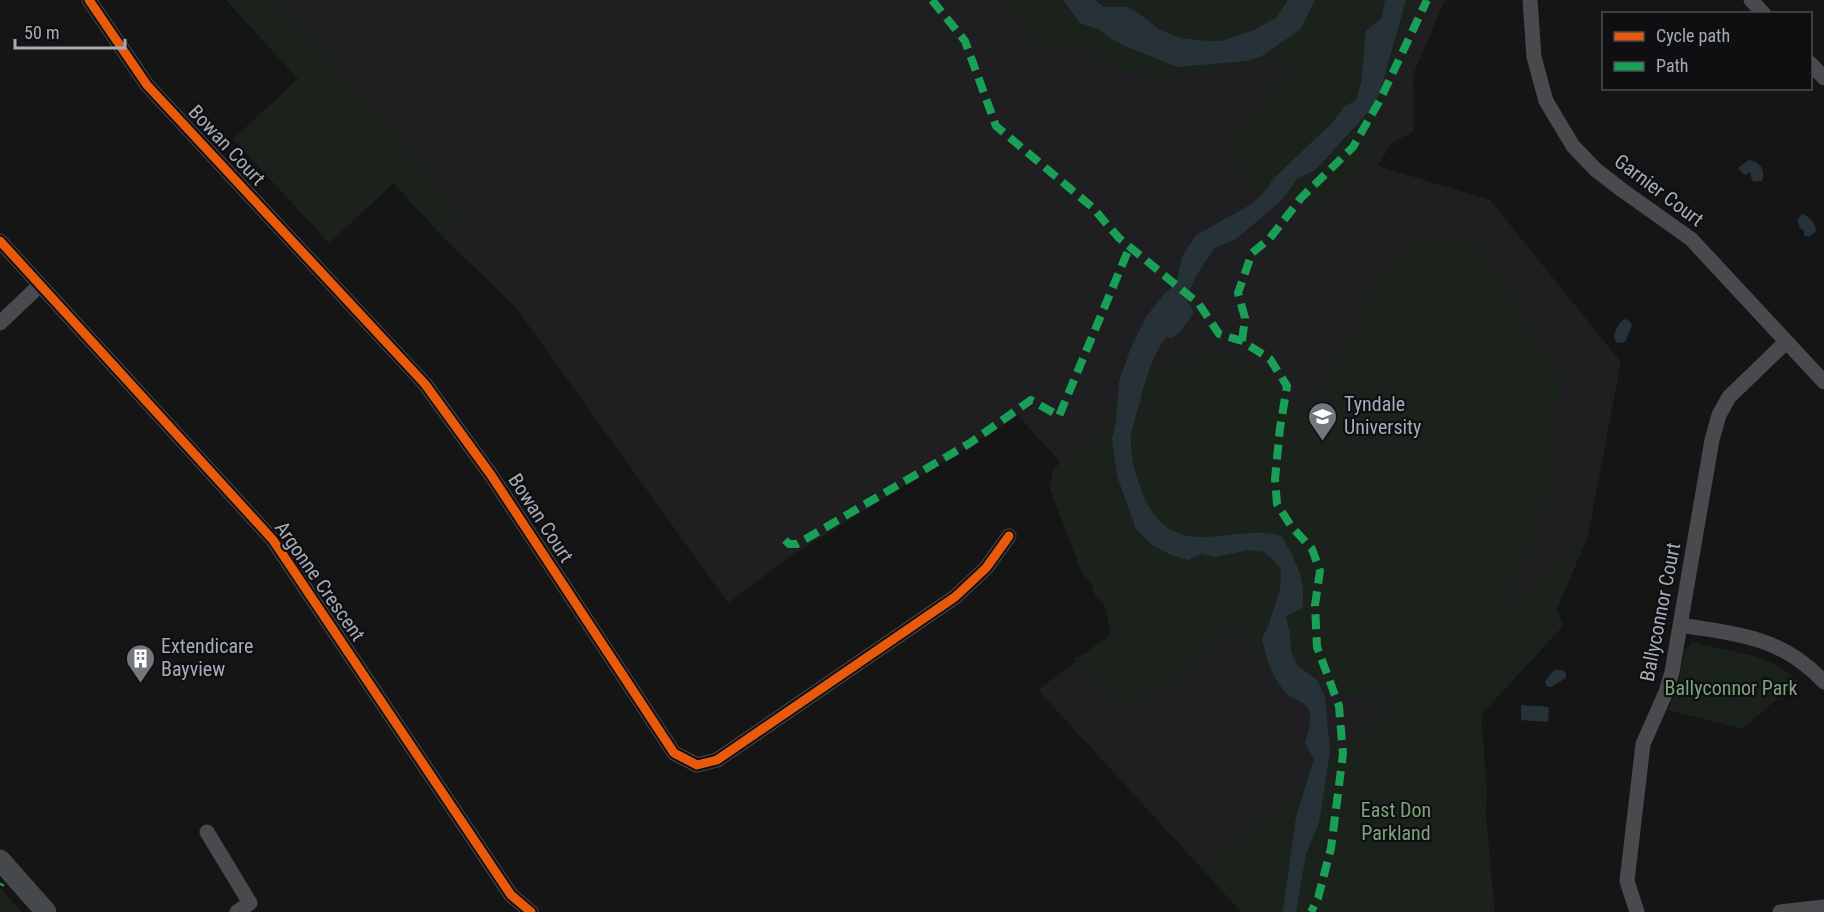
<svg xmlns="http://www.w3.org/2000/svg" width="1824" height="912" viewBox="0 0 1824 912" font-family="'Roboto Condensed',sans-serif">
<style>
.built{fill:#1f1f21}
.green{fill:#1b221b}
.water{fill:#273238}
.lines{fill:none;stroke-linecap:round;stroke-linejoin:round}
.street{stroke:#494a4e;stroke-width:15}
.secondary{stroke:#46494c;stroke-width:21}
.quiet{stroke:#1a9f57;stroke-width:8;stroke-dasharray:15 8;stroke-linecap:butt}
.cycleway-casing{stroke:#0f0f11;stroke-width:13}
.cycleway{stroke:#e8590c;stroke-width:9}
.labels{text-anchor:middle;stroke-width:4.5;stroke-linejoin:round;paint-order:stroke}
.street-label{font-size:20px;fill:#a4acb7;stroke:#0f0f11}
.poi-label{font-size:20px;fill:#a4acb7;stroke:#0f0f11;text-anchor:start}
.park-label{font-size:20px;fill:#7ca47a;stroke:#0f0f11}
</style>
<rect width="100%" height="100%" fill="#151515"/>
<!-- built -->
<path class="built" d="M226,0h1219l-32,75 1,56 -23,13 -13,22 112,34 131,162 -33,174 -385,334 -165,-180 72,-55 -18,-138 -74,-81 -229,141 -61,46 -212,-295 -73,-71z"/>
<!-- green -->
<path class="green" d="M226,0h45l123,124 14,26 54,65 -19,22 -121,-131 71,78 -64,59 -96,-104 65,-60z
M1006,0h407l-49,166 -49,39 -23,-8 -32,-2 -26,-32 2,-32 56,-66 -27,-6 -95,20 -63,-11 -17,-16 -56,-3z
M1428,236l26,1 31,11 76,131 -13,127 -43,101 83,-71 -31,73 6,17 -82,89 6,74 -1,27 9,96h-254l-38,-42 200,-174 -36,3 -73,-15 -63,-59 -60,59 -34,20 -15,1 -43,-39 -5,-8 11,-5 28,-20 -9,-29 -9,-8 -3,-11 -11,-14 -31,-82 3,-20 24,-20 20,-11 26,-52 37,-21 67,-16 38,23 27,35 17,-3 45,-71 10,-35 19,-33z
M1693,642c41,13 70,7 105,39l-56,48 -74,-19 10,-24 6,-34z
M0,888l22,24h-22z"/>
<!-- water -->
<path class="water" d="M1063,0h32l9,7h23l11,6 22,17 20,8 29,3h12l33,-11 23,-13 11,-17h27l-15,30 -40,27 -15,4 -68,6 -54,-22 -13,-7 -12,-9 -18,-6z
M1385,0h21l-26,92 -7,15 -58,63 -18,9 -15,21 -46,39 -22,9 -19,30 -9,21 8,13 -13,19 -9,7 -6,-1c-16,22 -21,46 -28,71 -2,9 -6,18 -7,27 -2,29 14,83 42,96 34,16 73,-6 108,5 14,21 26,47 21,72l-16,8 4,19 1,17 6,13 20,15 8,17 5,54 -11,72 -13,31 -10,58h-15l2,-2 13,-93 18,-58 -9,-16c3,-12 11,-31 -2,-40 -5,-4 -12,-4 -16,-9 -15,-17 -21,-34 -25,-56l6,-11 12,-37 1,-20 -8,-11 -10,-7 -15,-2 -33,7 -14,-3 -13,6 -17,-5 -19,-10 -16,-16 -19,-53 -5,-38 4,-15 3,-41 12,-35 15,-30 17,-22 13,-12 6,-26 14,-22 56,-31 13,-13 9,-13 58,-55 12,-16 12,-7 5,-17 5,-52 16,-13z
M1749,160c11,2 17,10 13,21l-7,1 -3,-2 -2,-8 -5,3 -7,-7z
M1802,214c6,1 15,11 14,17l-7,6 -5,-2v-5l-4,-2 -3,-8z
M1626,319l5,3 1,4 -7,16 -8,1 -3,-5c0,-7 5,-17 12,-19z
M1554,670h8l4,3v5l-15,9 -5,-1 -1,-5z
M1521,705l28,2 -1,15 -27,-2z"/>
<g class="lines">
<!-- street -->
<path class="street" d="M89,0l58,85 278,299 66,91 183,278 23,12 20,-5 238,-163 31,-29 23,-32
M1530,0l4,57 12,44 27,45 23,24 26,20 69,49 133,143
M1751,0l13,14
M1810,63l14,15
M0,241l273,299 238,355 20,17
M0,323l40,-38
M1681,625c58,10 100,11 143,57
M207,832l43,71 -13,9
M1637,912l-10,-31 16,-137 23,-52 6,-20 40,-232 7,-25 10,-18 57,-55
M1780,912l44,-5"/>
<!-- secondary -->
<path class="secondary" d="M0,860l46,52"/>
<!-- quiet -->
<path class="quiet" d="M932,0l33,41 31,85 96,81 27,31 80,66 20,30 23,7 28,18 17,27 -7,42 -5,51 2,25 14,22 21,23 8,22 -5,34 2,42 22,59 4,48 -12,94 -13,50 -7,14
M1242,341l3,-23 -7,-25 14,-40 18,-15 31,-40 52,-51 27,-47 47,-100
M785,540l4,4h8l173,-101 61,-43 28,16 71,-170
M0,885l1,-2"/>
<defs>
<path id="cycleway" d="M89,0l58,85 278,299 66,91 183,278 23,12 20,-5 238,-163 31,-29 23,-32
M0,241l273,299 238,355 20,17"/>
</defs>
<!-- cycleway casing -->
<use href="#cycleway" class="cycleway-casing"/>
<!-- cycleway -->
<use href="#cycleway" class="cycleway"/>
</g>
<!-- icons -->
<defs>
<symbol id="university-pin" viewBox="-11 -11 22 30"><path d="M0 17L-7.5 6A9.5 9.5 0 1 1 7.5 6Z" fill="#72777e" stroke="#0f0f11"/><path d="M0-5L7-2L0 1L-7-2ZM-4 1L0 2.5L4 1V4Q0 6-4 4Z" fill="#fff"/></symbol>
<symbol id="building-pin" viewBox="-11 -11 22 30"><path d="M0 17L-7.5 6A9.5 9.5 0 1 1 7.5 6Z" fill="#72777e" stroke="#0f0f11"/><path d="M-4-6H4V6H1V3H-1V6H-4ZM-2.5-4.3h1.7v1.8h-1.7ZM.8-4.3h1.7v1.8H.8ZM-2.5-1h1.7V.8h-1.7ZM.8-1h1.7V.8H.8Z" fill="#fff"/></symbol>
</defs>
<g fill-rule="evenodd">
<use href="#university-pin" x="1306" y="400" width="33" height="45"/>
<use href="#building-pin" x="124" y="642" width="33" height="45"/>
</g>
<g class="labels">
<!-- street labels -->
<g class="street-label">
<text transform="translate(227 145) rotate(47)" y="7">Bowan Court</text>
<text transform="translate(1659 190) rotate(37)" y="7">Garnier Court</text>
<text transform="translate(541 518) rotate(57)" y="7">Bowan Court</text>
<text transform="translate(320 581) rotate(55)" y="7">Argonne Crescent</text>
<text transform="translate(1660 612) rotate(-79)" y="7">Ballyconnor Court</text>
</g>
<!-- poi labels -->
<g class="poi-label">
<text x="1344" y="411">Tyndale<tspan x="1344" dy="23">University</tspan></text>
<text x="161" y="653">Extendicare<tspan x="161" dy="23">Bayview</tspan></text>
</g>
<!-- park labels -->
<g class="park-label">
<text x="1731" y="695">Ballyconnor Park</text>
<text x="1396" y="817">East Don<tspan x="1396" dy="23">Parkland</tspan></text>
</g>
</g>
<!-- legend -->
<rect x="1602" y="12" width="210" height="78" fill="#0f0f11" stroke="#4b4e53" stroke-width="1.5"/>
<rect x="1614" y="32" width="30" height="9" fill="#e8590c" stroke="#4b4e53" stroke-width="1.5"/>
<text x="1656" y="42" font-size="18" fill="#a4acb7">Cycle path</text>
<rect x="1614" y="62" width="30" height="9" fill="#1a9f57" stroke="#4b4e53" stroke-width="1.5"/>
<text x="1656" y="72" font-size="18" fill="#a4acb7">Path</text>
<!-- scale -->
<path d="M15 39v9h110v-9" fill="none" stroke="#a4acb7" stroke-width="3"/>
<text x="24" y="39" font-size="18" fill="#a4acb7" stroke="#0f0f11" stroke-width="4.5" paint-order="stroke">50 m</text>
</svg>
